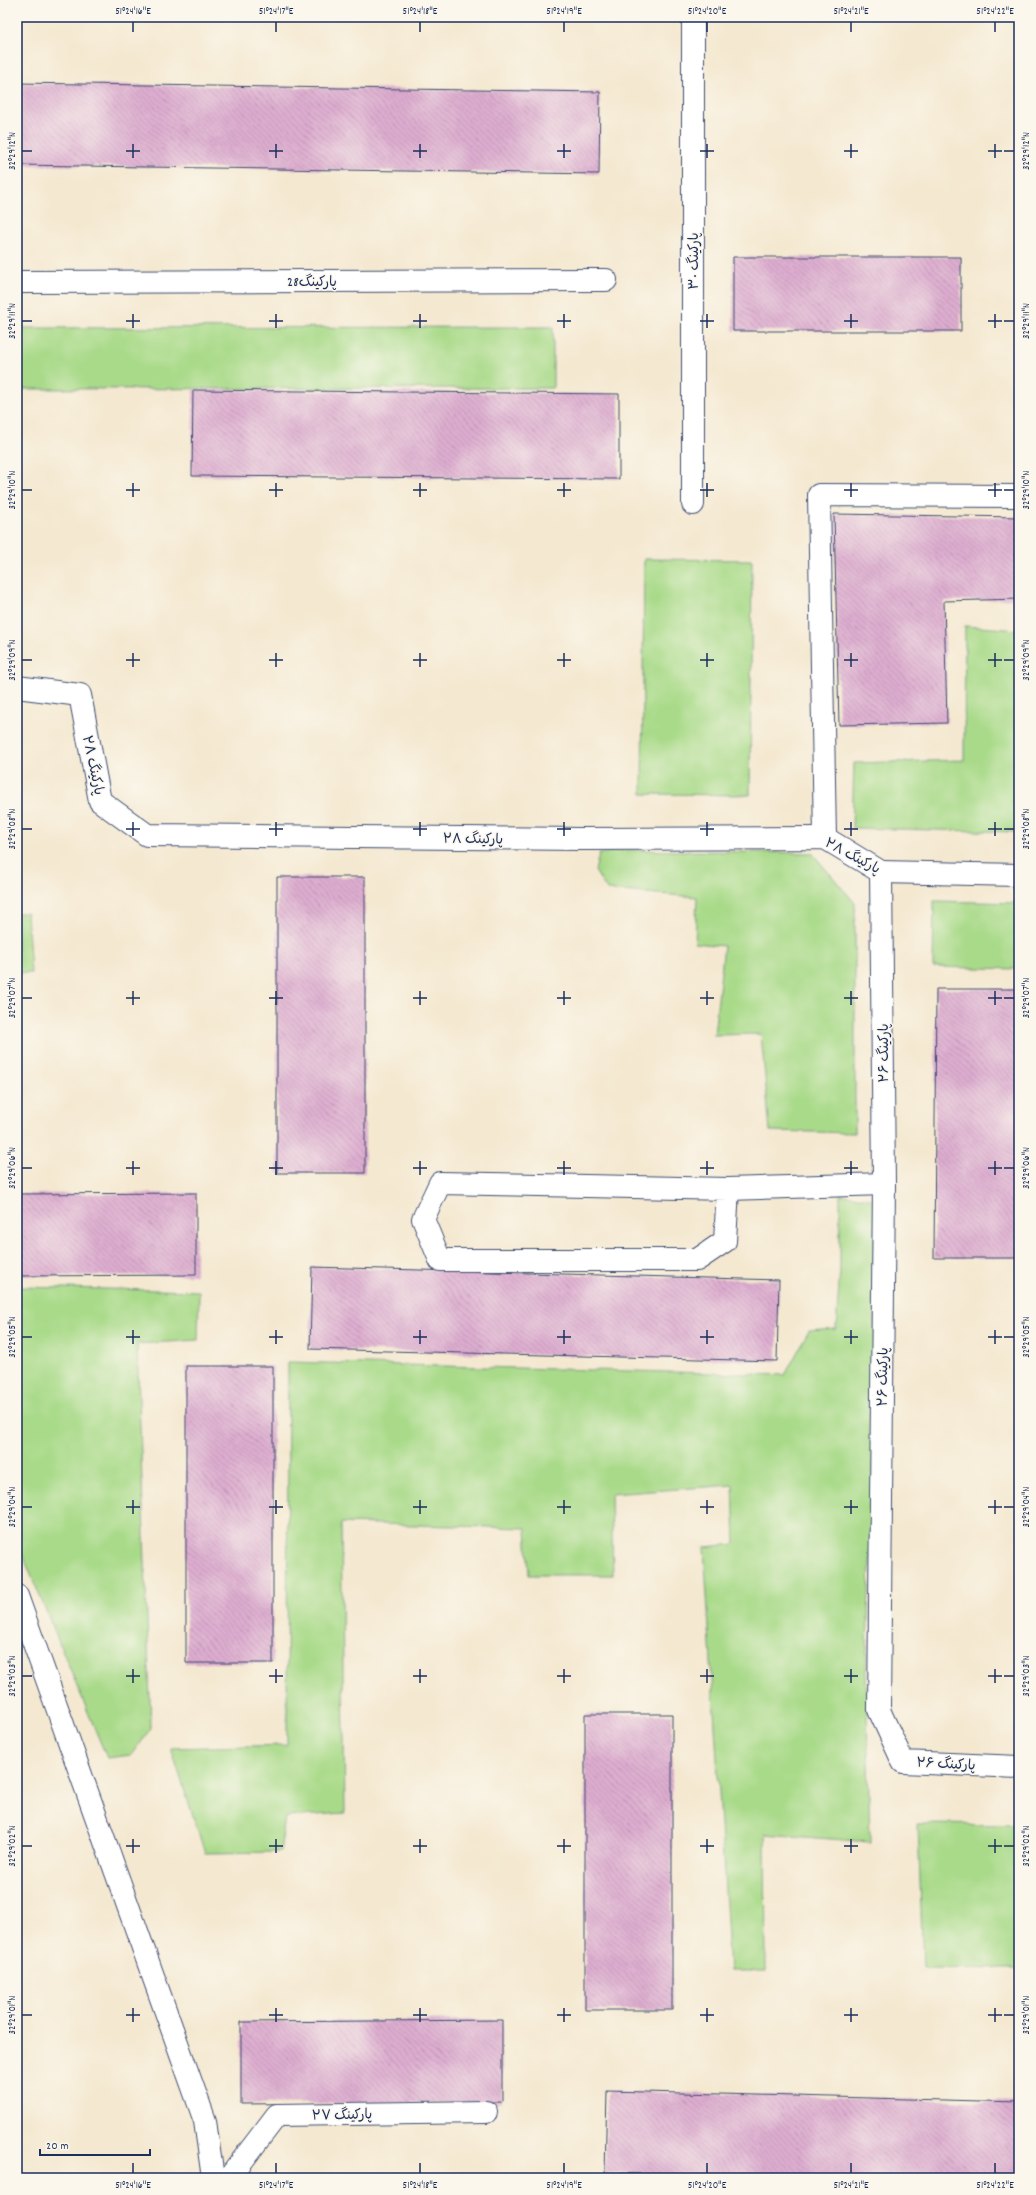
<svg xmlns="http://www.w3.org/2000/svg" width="1036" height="2195" viewBox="0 0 1036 2195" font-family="Dekko,'Playpen Sans Arabic',sans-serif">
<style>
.grass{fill:#a9da89;stroke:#628474}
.building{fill:url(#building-back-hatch)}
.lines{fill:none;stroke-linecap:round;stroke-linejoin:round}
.service-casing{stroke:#3c4b6f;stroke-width:24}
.minor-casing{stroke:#3c4b6f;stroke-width:24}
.tertiary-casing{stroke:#3c4b6f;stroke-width:24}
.service{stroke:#fff;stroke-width:22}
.minor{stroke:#fff;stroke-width:22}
.tertiary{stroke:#fff;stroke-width:22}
.ticks{fill:none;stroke:#1b2f5e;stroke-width:1.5}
.labels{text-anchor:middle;stroke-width:3;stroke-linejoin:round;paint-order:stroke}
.street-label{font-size:14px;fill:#1b2f5e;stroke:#fbf7ec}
.neatline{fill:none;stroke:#1b2f5e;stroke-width:1.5}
.ticks-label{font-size:10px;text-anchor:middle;fill:#1b2f5e}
</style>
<defs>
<pattern id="building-back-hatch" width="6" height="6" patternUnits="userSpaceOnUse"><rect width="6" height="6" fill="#deadd0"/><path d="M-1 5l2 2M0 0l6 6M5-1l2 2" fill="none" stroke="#b38dac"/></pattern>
</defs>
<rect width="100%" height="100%" fill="#fbf7ec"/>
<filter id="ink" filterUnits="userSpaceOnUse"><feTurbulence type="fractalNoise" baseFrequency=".025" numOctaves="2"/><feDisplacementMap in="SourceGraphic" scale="8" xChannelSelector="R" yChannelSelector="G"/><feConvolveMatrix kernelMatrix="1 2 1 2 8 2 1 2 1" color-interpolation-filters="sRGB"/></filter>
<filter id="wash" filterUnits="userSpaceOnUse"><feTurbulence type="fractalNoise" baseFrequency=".012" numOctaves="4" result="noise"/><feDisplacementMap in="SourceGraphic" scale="16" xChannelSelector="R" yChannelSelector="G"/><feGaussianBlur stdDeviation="0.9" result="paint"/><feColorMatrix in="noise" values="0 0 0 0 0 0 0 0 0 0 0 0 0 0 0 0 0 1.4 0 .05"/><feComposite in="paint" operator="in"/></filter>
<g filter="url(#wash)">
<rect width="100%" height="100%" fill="#f4e8d0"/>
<!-- grass -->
<path class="grass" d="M553,327v61l-536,1v-61z
M644,559l108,1 -2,235 -108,-1z
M965,626l54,4v202l-167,-4 2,-65 110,-3z
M625,850l187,3 43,50v230l-85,-2 -9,-97 -47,1 10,-89 -29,-3 2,-46 -90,-7 -12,-19 4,-17z
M934,901l85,2v66l-86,-2z
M17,913h10l4,60h-14z
M840,1194l35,6v230l-9,242 4,170 -105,-8 1,137h-36l-26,-424 31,-3 -2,-59 -122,9 2,81h-84l-3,-47 -185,-5 4,290 -60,4 -5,35 -75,1 -34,-105 116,-3 1,-383 497,13 24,-44 27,-2 4,-60z
M17,1287l182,4 -1,49 -61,4 14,384 -20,27 -24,3 -90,-217z
M918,1824l101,1v144l-96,-1z"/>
<g id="blocks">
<!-- building -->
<path class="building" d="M17,83l583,9 -1,82 -582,-9z
M733,257h228v74h-228z
M193,390l426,4v85l-427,-3z
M834,514l185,3v82l-75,2 3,122 -108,2z
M277,877h88v296h-88z
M936,989h83v269h-85z
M196,1193v82l-179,1v-82z
M312,1267l467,13 -2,81 -467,-12z
M186,1366h87v297h-87z
M585,1714h87v296h-87z
M502,2020v82l-261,2v-82z
M607,2091l412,11v76h-222l-192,-5z"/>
</g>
</g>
<g filter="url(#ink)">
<use href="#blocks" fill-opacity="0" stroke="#3c4b6f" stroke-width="1"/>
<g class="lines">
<defs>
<path id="service" d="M825,838l-6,-343 200,1
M881,872l138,3
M728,1189l-3,52 -28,19h-257l-17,-41 17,-36 288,6 156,-5
M17,1596l188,525 8,57"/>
<path id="minor" d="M17,282l589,-2
M693,504v-487
M229,2178l48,-63 209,-3"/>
<path id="tertiary" d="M17,687l63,8 20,106 47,34 434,4 244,-1 56,34 3,312 -5,526 24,52 116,5"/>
</defs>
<!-- service casing -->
<use href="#service" class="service-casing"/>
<!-- minor casing -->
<use href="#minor" class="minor-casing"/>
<!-- tertiary casing -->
<use href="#tertiary" class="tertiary-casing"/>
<!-- service -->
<use href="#service" class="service"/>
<!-- minor -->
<use href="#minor" class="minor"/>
<!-- tertiary -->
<use href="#tertiary" class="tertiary"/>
</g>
</g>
<!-- ticks -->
<path class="ticks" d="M133,22v10M276,22v10M420,22v10M564,22v10M707,22v10M851,22v10M995,22v10M133,144v14M276,144v14M420,144v14M564,144v14M707,144v14M851,144v14M995,144v14M22,151h10M126,151h14M269,151h14M413,151h14M557,151h14M700,151h14M844,151h14M988,151h14M1004,151h10M133,314v14M276,314v14M420,314v14M564,314v14M707,314v14M851,314v14M995,314v14M22,321h10M126,321h14M269,321h14M413,321h14M557,321h14M700,321h14M844,321h14M988,321h14M1004,321h10M133,483v14M276,483v14M420,483v14M564,483v14M707,483v14M851,483v14M995,483v14M22,490h10M126,490h14M269,490h14M413,490h14M557,490h14M700,490h14M844,490h14M988,490h14M1004,490h10M133,653v14M276,653v14M420,653v14M564,653v14M707,653v14M851,653v14M995,653v14M22,660h10M126,660h14M269,660h14M413,660h14M557,660h14M700,660h14M844,660h14M988,660h14M1004,660h10M133,822v14M276,822v14M420,822v14M564,822v14M707,822v14M851,822v14M995,822v14M22,829h10M126,829h14M269,829h14M413,829h14M557,829h14M700,829h14M844,829h14M988,829h14M1004,829h10M133,991v14M276,991v14M420,991v14M564,991v14M707,991v14M851,991v14M995,991v14M22,998h10M126,998h14M269,998h14M413,998h14M557,998h14M700,998h14M844,998h14M988,998h14M1004,998h10M133,1161v14M276,1161v14M420,1161v14M564,1161v14M707,1161v14M851,1161v14M995,1161v14M22,1168h10M126,1168h14M269,1168h14M413,1168h14M557,1168h14M700,1168h14M844,1168h14M988,1168h14M1004,1168h10M133,1330v14M276,1330v14M420,1330v14M564,1330v14M707,1330v14M851,1330v14M995,1330v14M22,1337h10M126,1337h14M269,1337h14M413,1337h14M557,1337h14M700,1337h14M844,1337h14M988,1337h14M1004,1337h10M133,1500v14M276,1500v14M420,1500v14M564,1500v14M707,1500v14M851,1500v14M995,1500v14M22,1507h10M126,1507h14M269,1507h14M413,1507h14M557,1507h14M700,1507h14M844,1507h14M988,1507h14M1004,1507h10M133,1669v14M276,1669v14M420,1669v14M564,1669v14M707,1669v14M851,1669v14M995,1669v14M22,1676h10M126,1676h14M269,1676h14M413,1676h14M557,1676h14M700,1676h14M844,1676h14M988,1676h14M1004,1676h10M133,1839v14M276,1839v14M420,1839v14M564,1839v14M707,1839v14M851,1839v14M995,1839v14M22,1846h10M126,1846h14M269,1846h14M413,1846h14M557,1846h14M700,1846h14M844,1846h14M988,1846h14M1004,1846h10M133,2008v14M276,2008v14M420,2008v14M564,2008v14M707,2008v14M851,2008v14M995,2008v14M22,2015h10M126,2015h14M269,2015h14M413,2015h14M557,2015h14M700,2015h14M844,2015h14M988,2015h14M1004,2015h10M133,2163v10M276,2163v10M420,2163v10M564,2163v10M707,2163v10M851,2163v10M995,2163v10"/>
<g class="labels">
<!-- street labels -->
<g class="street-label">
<text transform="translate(693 261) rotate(-90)" y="5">پارکینگ ۳۰</text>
<text x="312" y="286">پارکینگ28</text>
<text transform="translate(94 765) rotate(78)" y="5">پارکینگ ۲۸</text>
<text transform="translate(473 838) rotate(1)" y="5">پارکینگ ۲۸</text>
<text transform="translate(853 855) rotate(28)" y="5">پارکینگ ۲۸</text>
<text transform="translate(883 1053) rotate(-90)" y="5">پارکینگ ۲۶</text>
<text transform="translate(882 1377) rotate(-89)" y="5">پارکینگ ۲۶</text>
<text transform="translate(946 1763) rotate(3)" y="5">پارکینگ ۲۶</text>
<text transform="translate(342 2114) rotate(-1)" y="5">پارکینگ ۲۷</text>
</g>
</g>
<!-- margin -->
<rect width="1036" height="2195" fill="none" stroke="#fbf7ec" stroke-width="44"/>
<!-- scale -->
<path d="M40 2149v6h110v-6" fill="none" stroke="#1b2f5e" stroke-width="2"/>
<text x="46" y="2149" font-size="12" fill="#1b2f5e" stroke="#fbf7ec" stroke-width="3" paint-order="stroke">20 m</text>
<rect x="22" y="22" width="992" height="2151" class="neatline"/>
<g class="ticks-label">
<text x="133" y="14">51°24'16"E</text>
<text x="276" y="14">51°24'17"E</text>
<text x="420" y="14">51°24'18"E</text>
<text x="564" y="14">51°24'19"E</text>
<text x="707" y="14">51°24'20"E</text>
<text x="851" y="14">51°24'21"E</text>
<text x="995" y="14">51°24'22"E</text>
<text transform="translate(11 151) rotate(-90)" y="4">32°29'12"N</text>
<text transform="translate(1025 151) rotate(-90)" y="4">32°29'12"N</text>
<text transform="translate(11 321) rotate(-90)" y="4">32°29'11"N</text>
<text transform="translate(1025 321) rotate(-90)" y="4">32°29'11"N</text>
<text transform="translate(11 490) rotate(-90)" y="4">32°29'10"N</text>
<text transform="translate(1025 490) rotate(-90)" y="4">32°29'10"N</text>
<text transform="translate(11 660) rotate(-90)" y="4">32°29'09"N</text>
<text transform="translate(1025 660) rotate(-90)" y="4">32°29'09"N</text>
<text transform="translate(11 829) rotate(-90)" y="4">32°29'08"N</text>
<text transform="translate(1025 829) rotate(-90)" y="4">32°29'08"N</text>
<text transform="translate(11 998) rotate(-90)" y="4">32°29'07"N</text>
<text transform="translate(1025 998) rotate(-90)" y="4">32°29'07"N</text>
<text transform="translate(11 1168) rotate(-90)" y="4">32°29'06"N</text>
<text transform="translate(1025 1168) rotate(-90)" y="4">32°29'06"N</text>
<text transform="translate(11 1337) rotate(-90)" y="4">32°29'05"N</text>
<text transform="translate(1025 1337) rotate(-90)" y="4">32°29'05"N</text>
<text transform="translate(11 1507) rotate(-90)" y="4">32°29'04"N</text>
<text transform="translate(1025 1507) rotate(-90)" y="4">32°29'04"N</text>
<text transform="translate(11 1676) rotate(-90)" y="4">32°29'03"N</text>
<text transform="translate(1025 1676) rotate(-90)" y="4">32°29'03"N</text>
<text transform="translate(11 1846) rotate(-90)" y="4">32°29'02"N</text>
<text transform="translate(1025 1846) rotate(-90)" y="4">32°29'02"N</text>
<text transform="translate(11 2015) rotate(-90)" y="4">32°29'01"N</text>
<text transform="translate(1025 2015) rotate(-90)" y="4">32°29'01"N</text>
<text x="133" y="2188">51°24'16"E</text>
<text x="276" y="2188">51°24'17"E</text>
<text x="420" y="2188">51°24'18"E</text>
<text x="564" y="2188">51°24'19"E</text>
<text x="707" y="2188">51°24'20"E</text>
<text x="851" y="2188">51°24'21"E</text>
<text x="995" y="2188">51°24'22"E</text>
</g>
</svg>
